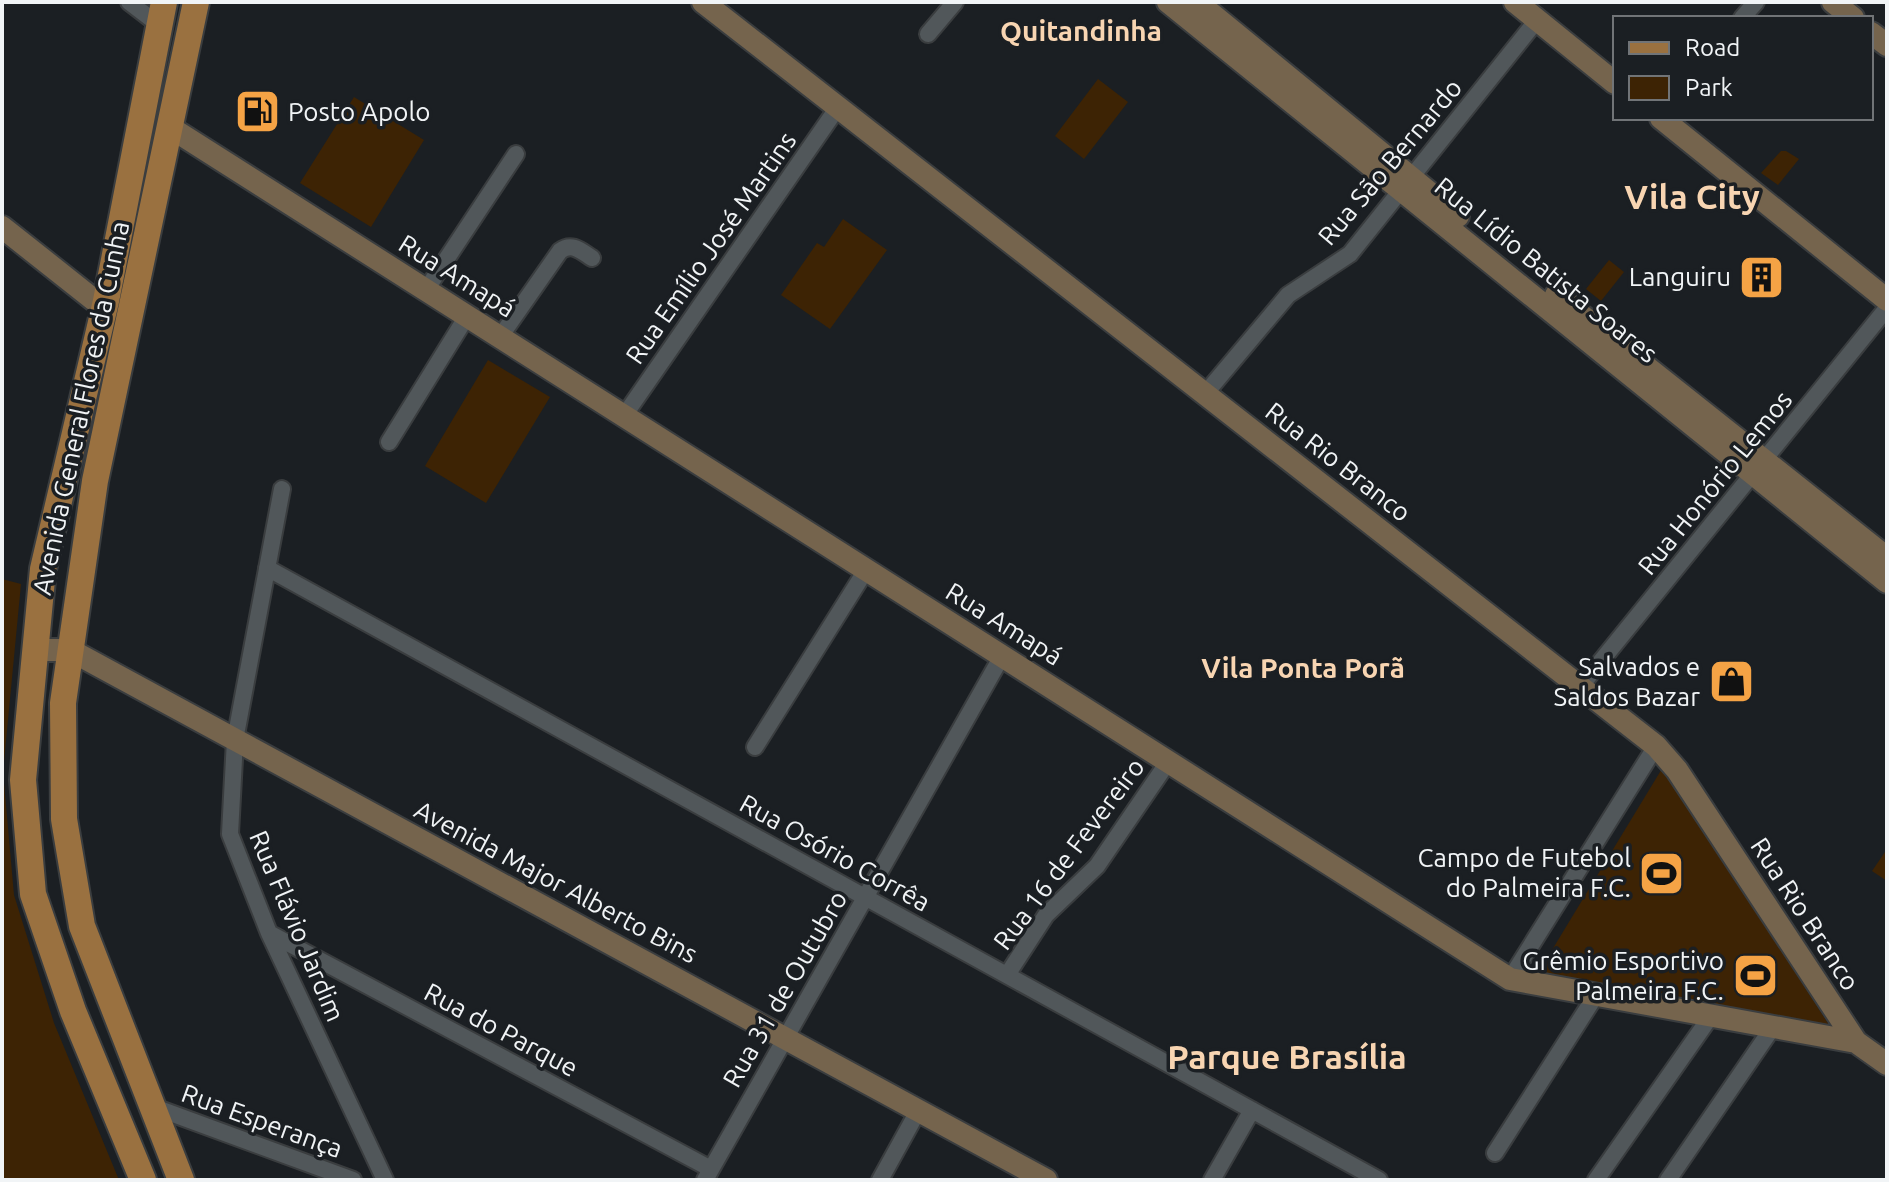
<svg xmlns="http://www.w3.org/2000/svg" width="1889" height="1182" viewBox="0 0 1889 1182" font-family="Ubuntu,sans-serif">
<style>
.green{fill:#3d2304}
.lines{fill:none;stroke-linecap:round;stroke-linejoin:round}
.street-casing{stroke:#3a3d3f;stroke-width:20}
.secondary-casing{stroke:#3a3d3f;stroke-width:26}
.primary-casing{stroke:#3a3d3f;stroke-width:30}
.street{stroke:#51575a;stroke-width:16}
.secondary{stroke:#75644d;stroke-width:22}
.primary{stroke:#9a7140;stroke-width:26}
.labels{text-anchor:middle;stroke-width:7;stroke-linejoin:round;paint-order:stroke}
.poi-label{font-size:26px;fill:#f1f4f6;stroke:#1b1f23;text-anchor:end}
.street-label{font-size:26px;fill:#f1f4f6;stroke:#1b1f23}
.neighbourhood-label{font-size:28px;font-weight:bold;fill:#f8d5b2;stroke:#1b1f23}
.district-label{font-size:34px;font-weight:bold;fill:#f8d5b2;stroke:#1b1f23}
</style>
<rect width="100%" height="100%" fill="#1b1f23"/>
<!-- green -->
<path class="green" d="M1098,79l30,23 -44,57 -29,-23z
M354,97l70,43 -53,87 -71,-44z
M1781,151h5l13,8 -21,26 -17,-12z
M843,219l44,31 -57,79 -49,-34 36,-52 7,4z
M1609,260l15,12 -23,29 -15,-12z
M488,360l62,37 -64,106 -61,-37z
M2,579l19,5 -18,188 11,123 40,128 65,157h-117z
M1663,767l168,261 -293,-55z
M1887,849v32l-15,-10z"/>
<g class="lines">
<defs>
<path id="street" d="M129,2l30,23
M1742,18l14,-16
M928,34l27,-32
M426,290l90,-136
M500,337l60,-86c12,-9 21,0 32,7
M1205,394l83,-99 62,-41 187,-234
M624,416l214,-309
M389,442l78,-126
M282,489l-47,251 -5,94 39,99 116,247
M267,568l1112,612
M1580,687l307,-379
M755,747l111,-177
M269,933l442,236
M1007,975l39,-60 51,-49 71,-104
M1510,979l146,-233
M154,1107l199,73
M1495,1153l101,-158
M705,1180l297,-524
M880,1180l38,-69
M1212,1180l40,-70
M1596,1180l115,-164
M1668,1180l105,-153"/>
<path id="secondary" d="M703,2l953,744 21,24 179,272 31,22
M1168,2l719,580
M1197,2l261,214
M1515,2l100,81
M1833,2l20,16
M1871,33l16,12
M1661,118l226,182
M171,128l1339,851 346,63
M2,227l92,73 12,1
M1556,295l331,263
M35,650h35l976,530"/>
<path id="primary" d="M143,1180l-70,-169 -40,-117 -10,-114 20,-211 63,-268 58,-299
M181,1180l-99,-254 -18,-107 -1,-116 32,-222 101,-479"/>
</defs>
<!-- street casing -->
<use href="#street" class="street-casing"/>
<!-- secondary casing -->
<use href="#secondary" class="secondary-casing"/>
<!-- primary casing -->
<use href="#primary" class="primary-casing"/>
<!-- street -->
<use href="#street" class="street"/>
<!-- secondary -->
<use href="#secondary" class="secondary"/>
<!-- primary -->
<use href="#primary" class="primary"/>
</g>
<!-- icons -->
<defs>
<symbol id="fuel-square" viewBox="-11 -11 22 22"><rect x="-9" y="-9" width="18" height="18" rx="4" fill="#f5a345" stroke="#1b1f23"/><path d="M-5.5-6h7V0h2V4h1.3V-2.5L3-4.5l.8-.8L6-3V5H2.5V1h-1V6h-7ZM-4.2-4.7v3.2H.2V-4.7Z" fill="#111"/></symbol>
<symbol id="building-square" viewBox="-11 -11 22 22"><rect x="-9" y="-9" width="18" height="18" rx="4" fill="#f5a345" stroke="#1b1f23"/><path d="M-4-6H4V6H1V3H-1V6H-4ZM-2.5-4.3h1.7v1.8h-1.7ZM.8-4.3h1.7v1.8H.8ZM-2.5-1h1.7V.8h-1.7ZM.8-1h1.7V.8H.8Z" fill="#111"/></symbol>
<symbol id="shop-square" viewBox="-11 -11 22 22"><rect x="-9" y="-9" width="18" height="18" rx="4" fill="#f5a345" stroke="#1b1f23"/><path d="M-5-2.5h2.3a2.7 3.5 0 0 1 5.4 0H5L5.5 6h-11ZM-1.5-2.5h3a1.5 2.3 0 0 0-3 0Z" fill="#111"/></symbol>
<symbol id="stadium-square" viewBox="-11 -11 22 22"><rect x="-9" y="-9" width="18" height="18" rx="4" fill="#f5a345" stroke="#1b1f23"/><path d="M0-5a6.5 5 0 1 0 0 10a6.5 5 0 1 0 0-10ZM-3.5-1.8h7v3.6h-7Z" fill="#111"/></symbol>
</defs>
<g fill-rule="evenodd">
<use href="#fuel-square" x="232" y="86" width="51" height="51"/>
<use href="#building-square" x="1736" y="252" width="51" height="51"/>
<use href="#shop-square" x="1706" y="656" width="51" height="51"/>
<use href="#stadium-square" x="1636" y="848" width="51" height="51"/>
<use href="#stadium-square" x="1730" y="950" width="51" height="51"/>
</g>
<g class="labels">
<!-- poi labels -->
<g class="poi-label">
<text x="288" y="121" text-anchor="start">Posto Apolo</text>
<text x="1731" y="286">Languiru</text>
<text x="1700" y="676">Salvados e<tspan x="1700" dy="30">Saldos Bazar</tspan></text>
<text x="1631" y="867">Campo de Futebol<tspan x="1631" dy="30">do Palmeira F.C.</tspan></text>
<text x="1724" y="970">Grêmio Esportivo<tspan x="1724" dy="30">Palmeira F.C.</tspan></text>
</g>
<!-- street labels -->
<g class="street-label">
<text transform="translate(1390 162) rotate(-50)" y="9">Rua São Bernardo</text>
<text transform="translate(711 248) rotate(-55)" y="9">Rua Emílio José Martins</text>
<text transform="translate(1546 270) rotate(39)" y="9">Rua Lídio Batista Soares</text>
<text transform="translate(457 276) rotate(32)" y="9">Rua Amapá</text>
<text transform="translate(81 408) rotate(-78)" y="9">Avenida General Flores da Cunha</text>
<text transform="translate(1338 462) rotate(38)" y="9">Rua Rio Branco</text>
<text transform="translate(1715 483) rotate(-51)" y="9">Rua Honório Lemos</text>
<text transform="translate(1004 624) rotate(32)" y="9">Rua Amapá</text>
<text transform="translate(835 853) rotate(29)" y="9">Rua Osório Corrêa</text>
<text transform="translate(1069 854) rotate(-53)" y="9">Rua 16 de Fevereiro</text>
<text transform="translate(556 882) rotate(28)" y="9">Avenida Major Alberto Bins</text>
<text transform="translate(1805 914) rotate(57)" y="9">Rua Rio Branco</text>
<text transform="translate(297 926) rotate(67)" y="9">Rua Flávio Jardim</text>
<text transform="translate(785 989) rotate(-60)" y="9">Rua 31 de Outubro</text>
<text transform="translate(501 1030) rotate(28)" y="9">Rua do Parque</text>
<text transform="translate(262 1121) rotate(20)" y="9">Rua Esperança</text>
</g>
<!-- neighbourhood labels -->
<g class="neighbourhood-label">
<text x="1081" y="41">Quitandinha</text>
<text x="1303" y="678">Vila Ponta Porã</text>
</g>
<!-- district labels -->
<g class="district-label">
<text x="1692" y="209">Vila City</text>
<text x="1287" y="1069">Parque Brasília</text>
</g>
</g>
<!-- border -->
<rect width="1889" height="1182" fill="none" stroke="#f1f4f6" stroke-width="8"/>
<!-- legend -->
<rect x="1613" y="16" width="260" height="104" fill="#1b1f23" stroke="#717477" stroke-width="2"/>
<rect x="1629" y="42" width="40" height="12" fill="#9a7140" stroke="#717477" stroke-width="2"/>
<text x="1685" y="56" font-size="24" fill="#f1f4f6">Road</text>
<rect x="1629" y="76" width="40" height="24" fill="#3d2304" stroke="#717477" stroke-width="2"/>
<text x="1685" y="96" font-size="24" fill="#f1f4f6">Park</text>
</svg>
